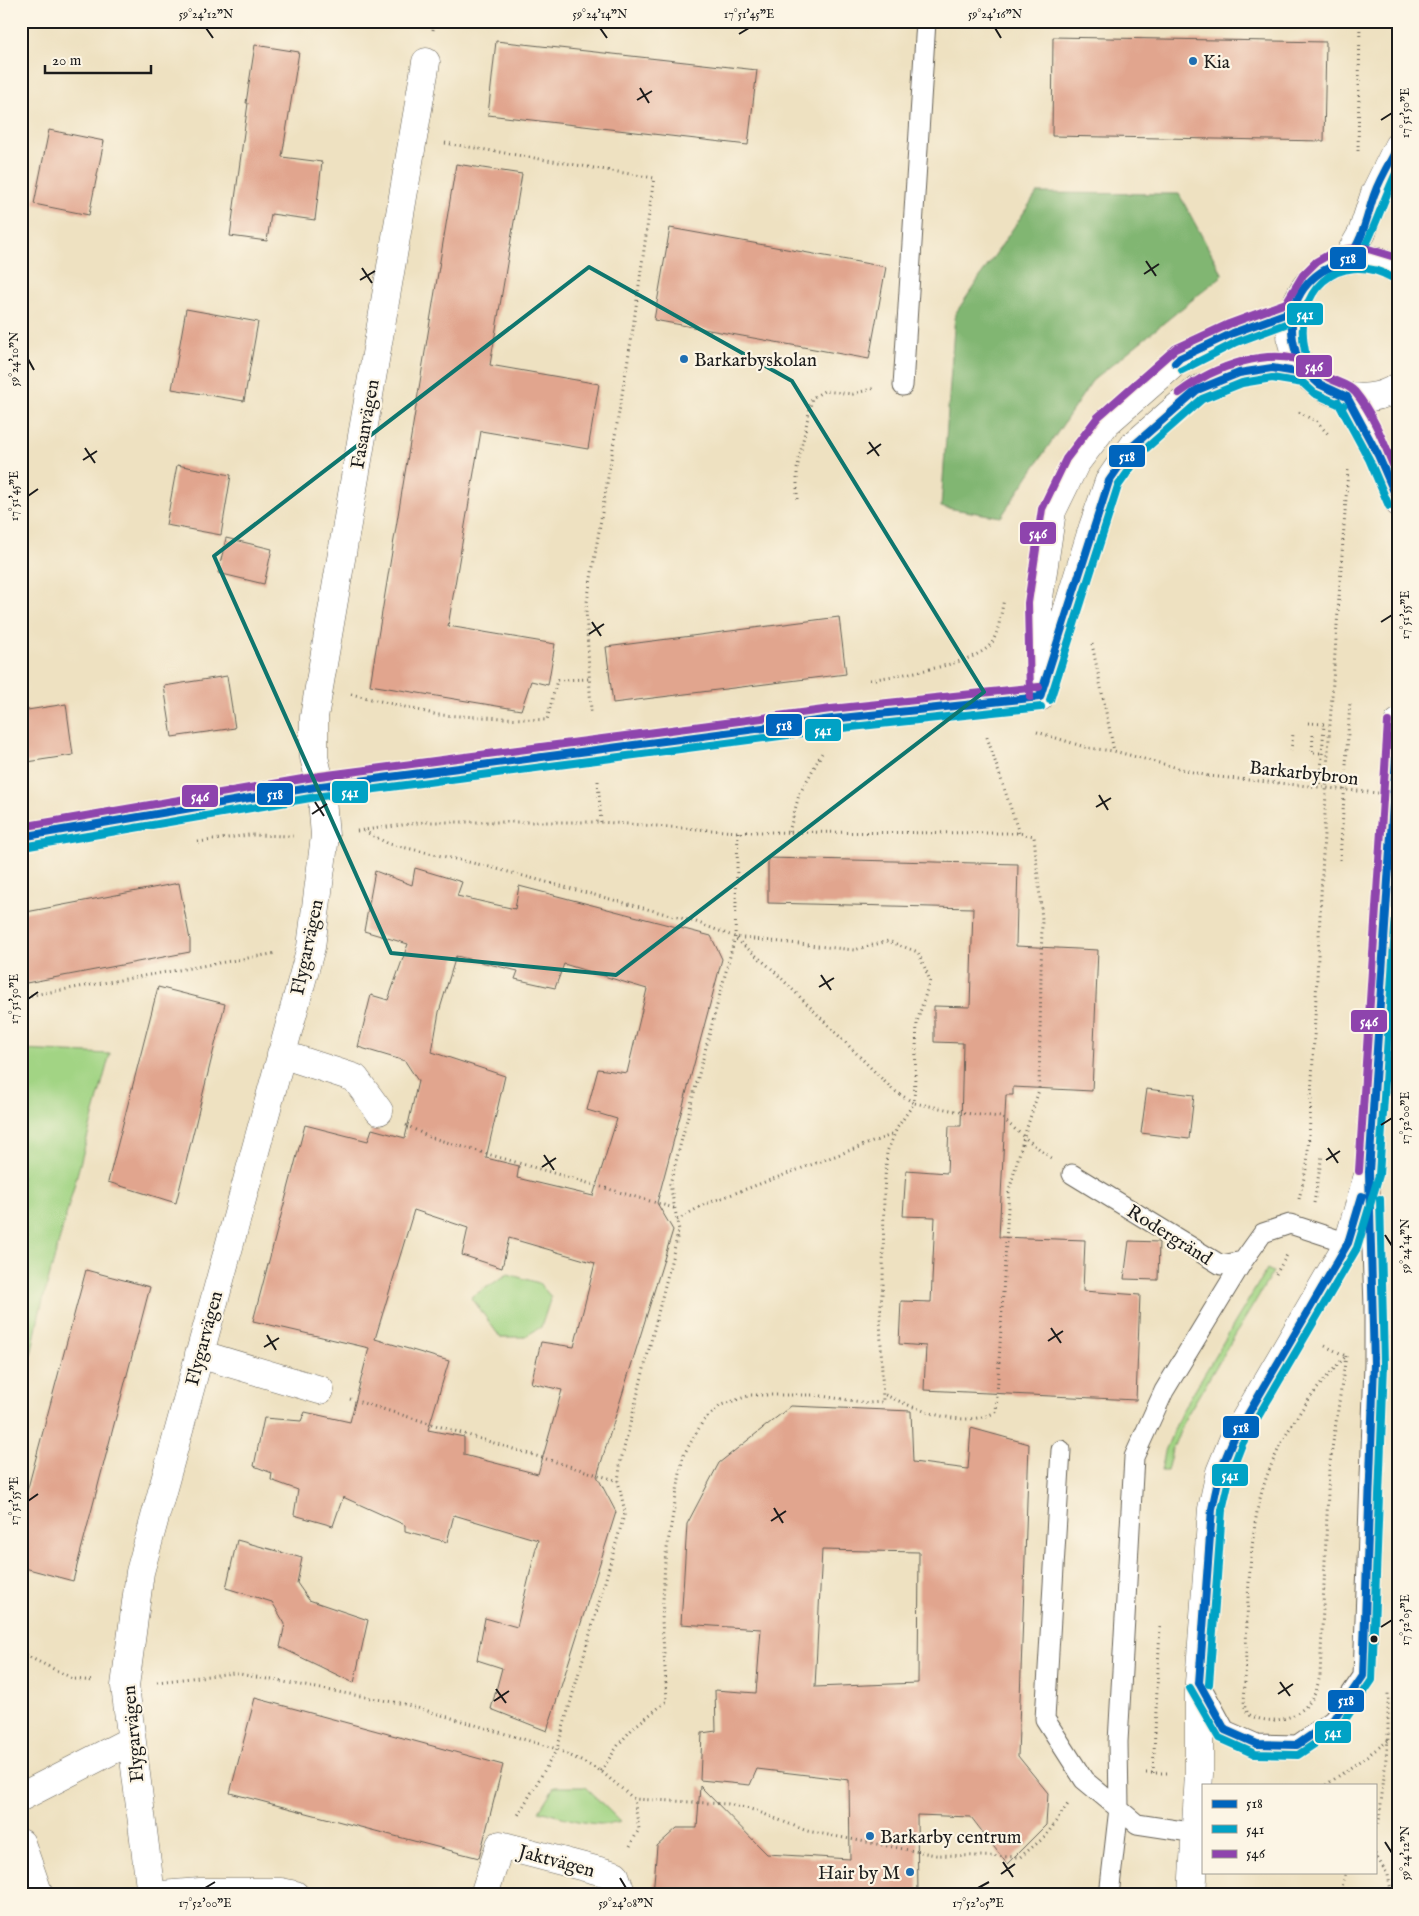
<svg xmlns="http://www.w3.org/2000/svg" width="1419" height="1916" viewBox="0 0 1419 1916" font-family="'IM FELL English',serif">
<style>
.green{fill:#a2d484;stroke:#5f7850}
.forest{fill:#81b672;stroke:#4e6947}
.building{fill:#e1a58e;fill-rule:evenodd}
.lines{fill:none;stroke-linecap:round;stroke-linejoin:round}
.service-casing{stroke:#666156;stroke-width:21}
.minor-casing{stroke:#666156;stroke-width:29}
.tertiary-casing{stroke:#666156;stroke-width:29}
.path{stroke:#666156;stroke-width:3;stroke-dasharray:1 4;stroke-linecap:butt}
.service{stroke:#fff;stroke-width:19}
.minor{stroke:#fff;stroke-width:28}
.tertiary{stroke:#fff;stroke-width:28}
.path-bridge{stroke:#666156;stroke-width:3;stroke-dasharray:1 4;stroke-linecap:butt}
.bus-1-casing{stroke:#fcf5e5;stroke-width:11}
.bus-2-casing{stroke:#fcf5e5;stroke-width:11}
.bus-3-casing{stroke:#fcf5e5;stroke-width:11}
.bus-1{stroke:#0065bd;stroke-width:8}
.bus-2{stroke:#01a2c5;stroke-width:8}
.bus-3{stroke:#8e44ad;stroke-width:8}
.marked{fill:none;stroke:#0f766e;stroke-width:4;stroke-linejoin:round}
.ticks{fill:none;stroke:#1c1c1c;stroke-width:2}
.poi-dot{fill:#1f6fb2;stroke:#fcf5e5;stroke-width:2}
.bus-dot{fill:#1c1c1c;stroke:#fcf5e5;stroke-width:2}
.labels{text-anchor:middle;stroke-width:4.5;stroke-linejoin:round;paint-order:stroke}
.poi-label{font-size:19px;fill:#1c1c1c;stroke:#fcf5e5;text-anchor:start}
.street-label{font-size:19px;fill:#1c1c1c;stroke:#fcf5e5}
.line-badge{stroke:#fcf5e5;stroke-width:2}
.badge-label{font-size:14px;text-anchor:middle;font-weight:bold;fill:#fff}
.neatline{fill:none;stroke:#1c1c1c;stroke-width:2}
.ticks-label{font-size:12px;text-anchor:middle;fill:#1c1c1c}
</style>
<rect width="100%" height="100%" fill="#fcf5e5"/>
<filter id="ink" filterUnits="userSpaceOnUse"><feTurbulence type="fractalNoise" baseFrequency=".02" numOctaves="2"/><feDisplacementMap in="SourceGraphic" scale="10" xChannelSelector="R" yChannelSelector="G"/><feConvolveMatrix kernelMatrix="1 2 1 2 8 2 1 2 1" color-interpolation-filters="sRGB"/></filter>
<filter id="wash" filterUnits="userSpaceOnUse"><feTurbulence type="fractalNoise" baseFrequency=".0096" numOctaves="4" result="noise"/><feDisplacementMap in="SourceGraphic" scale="20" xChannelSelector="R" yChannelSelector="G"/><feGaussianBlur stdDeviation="1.12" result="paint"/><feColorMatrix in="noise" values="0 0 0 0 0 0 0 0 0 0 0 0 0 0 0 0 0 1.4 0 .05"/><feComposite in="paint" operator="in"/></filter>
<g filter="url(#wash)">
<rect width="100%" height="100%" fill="#eee1c1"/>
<!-- green -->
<path class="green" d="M21,1050l89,4 -70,257 -19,93z
M1267,1269l6,3 -86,143 -15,35 -5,21h-6l4,-20 17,-40z
M508,1274l31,9 12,14 -10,30 -17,10h-24l-29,-40z
M554,1787h31l36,35c-26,7 -56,-5 -82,-11z"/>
<!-- forest -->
<path class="forest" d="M1037,193l142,1 44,81 -131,106 -91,136 -60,-10 14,-193z"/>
<g id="blocks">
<!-- building -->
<path class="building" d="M1053,37l273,5 -2,99 -272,-5z
M496,41l261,29 -9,75 -260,-30z
M255,45l44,7 -17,105 40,5 -7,58 -44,-6 -4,27 -37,-5 18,-133h-2z
M49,130l55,11 -15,74 -55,-11z
M456,164l66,10 -32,191 109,19 -11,65 -107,-18 -33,195 107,18 -7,41 -17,-4 -10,29 -151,-25z
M670,228l216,39 -17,92 -215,-39z
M186,309l72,13 -14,79 -72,-12z
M177,465l54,10 -10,60 -55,-10z
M226,538l46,11 -8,35 -46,-11z
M839,617l7,57 -233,29 -7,-56z
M227,676l8,52 -63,9 -8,-51z
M66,704l7,51 -52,8v-52z
M768,858l250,6 -2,82 82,4 -6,141 -79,-4v8h-7l-7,142 86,3 -2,51 57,4 -4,105 -212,-10 2,-44 -27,-2 2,-43 30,1 4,-85 -32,-1 3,-46 41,3 2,-47h12l2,-83 -29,-1v-36l36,1 3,-99 -205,-5z
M415,868l47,14 -5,14 58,13 4,-23 192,50 11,23 -65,244 16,27 -76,246 19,36 -69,219 -56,-22 11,-41 -25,-8 8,-42 32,9 21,-87 -84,-25 -7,27 -42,-11v-6l-62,-28 -10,29 -39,-11 4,-25 -27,-10 1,-7 -18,-7 10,-48 37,3 4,-9 45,10 19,-74 -116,-27 52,-196 63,16 4,-12 33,9 13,-57 -13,-20 -47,-14 13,-52 17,5 20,-56 -44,-13 11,-60 37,14zM456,956l62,15 -3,8 40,9 9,-24 83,25 -20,84 -29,-4 -11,41 30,9 -24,77 -76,-18 2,-12 -33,-8 19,-82 -73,-24 7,-40zM414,1210l54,18 -6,27 40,13 7,-30 86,25 -21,84 -33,-5 -10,41 31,7 -24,84 -74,-19v-18l-36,-7 21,-69 -74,-22z
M179,883l11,57v12l-169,32v-71z
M158,987l67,17 -49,199 -68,-21z
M1147,1089l47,6 -5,44 -48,-6z
M1129,1241l30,1 -1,38 -34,-1z
M86,1270l64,17 -77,294 -52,-14v-53z
M791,1406l120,5 2,51 55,7 3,-41 58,16 -11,312 30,37 -2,32 -39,39 -36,-47 -54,-2 1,80h-265l4,-49 20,-18h20l3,-42 67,68 83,5 -1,-79 -92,-11 -7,16 -50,-5 2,-47 14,-2 -1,-41 41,3 5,-64 -80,-5 6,-100 32,-61zM822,1550l97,2 -1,131 -103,4z
M237,1540l65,18 -5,25 12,17 59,20 -14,63 -74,-36 5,-23 -13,-22 -46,-14z
M255,1698l248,67 -24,93 -249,-65z"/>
</g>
</g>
<g filter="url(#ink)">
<use href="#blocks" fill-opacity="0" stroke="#666156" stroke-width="1"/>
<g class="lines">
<defs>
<path id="service" d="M903,386l23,-365
M1072,1174l149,91 22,-4 20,-28 27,-9 58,19
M1061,1450l-16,269 39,61 53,44 59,9
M1201,1686l24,44 32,14 40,1 36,-25 30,-44 11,-312v-57l-4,-118
M1109,1895l10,-87 -1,-66 16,-285 30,-66 79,-130"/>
<path id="minor" d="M1347,397l31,58 20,47
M281,1054l74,24 24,33
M199,1354l121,36
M21,1797l109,-56
M21,1843l18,52
M151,1895l-26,-209 15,-114 171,-625 14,-111 -4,-50 -7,-29v-40l112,-655
M161,1895l39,-3h81l14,3
M484,1895l16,-50 115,30 7,20
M1192,1895l7,-121v-91l13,-174 8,-37 13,-32 115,-197 21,-71 29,-449"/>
<path id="tertiary" d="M1347,259l15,-26 13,-40 23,-47
M1398,269c-94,-50 -154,93 -59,125 20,7 42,4 59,-7
M1047,676l46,-149 16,-46 25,-36 63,-55 42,-17 33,-5 36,6
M1040,697l-2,-93 14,-93 23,-47 31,-41 74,-65 53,-25 60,-22
M21,837l300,-51 511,-67 208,-22"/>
</defs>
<!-- service casing -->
<use href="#service" class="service-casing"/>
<!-- minor casing -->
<use href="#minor" class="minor-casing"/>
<!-- tertiary casing -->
<use href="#tertiary" class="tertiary-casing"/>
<!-- path -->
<path class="path" d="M433,30l1,-9
M445,143l209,35 -22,157 -46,273 5,104
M1358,151l2,-130
M1299,412l18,10 11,12
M797,499v-30l15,-71 12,-7 29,3 22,-6
M1092,644l22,107 94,25
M870,680c27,-5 105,-15 121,-36 8,-12 10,-31 13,-45
M351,694l87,21 109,5 10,-40 33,-1
M1308,723l16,1 -4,63
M1037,732l51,16 26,3
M1313,735l-1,18h10
M987,737l32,96
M1291,751l2,-17
M598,781l3,41
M357,831l68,-9h176l137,10 281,1 15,3 8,83 -3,171 -15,47 27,21
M364,831l25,13 97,22 210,56 39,15 119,13 34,-9 30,11 12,28 -13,42 -3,81 57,11 30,3 23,20 -15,54 -13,221c-36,18 -79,-3 -113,-18
M738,832l-3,105 -65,247 9,46 -58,230 -3,21 7,31 -68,237 44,22 33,28 94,5 26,6 53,21 129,24 84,2 25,-20 23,-33
M789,832l10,-37 23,-42
M198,842l51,-7 44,1
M1340,860l10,-158
M21,997l256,-44
M406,1125l23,12 245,71
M1299,1199l8,-34 3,-45 18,-368 20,-282
M1314,1203l8,-48
M677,1220l26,-15 191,-71
M1276,1274l11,-19
M1325,1346l21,10
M1346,1356l-17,113 -9,207c-2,6 -3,14 -6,19 -12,24 -44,32 -66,19l-4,-9c3,-63 2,-130 13,-193 11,-59 48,-114 89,-156z
M350,1399l268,82
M21,1653l53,26 20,2
M157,1682l77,-9 170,31 153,45 -40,68
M601,1771l18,-27 15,-17 33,-26 -5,-80 3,-61 18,-104 20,-35 18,-16 30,-10h64l53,8 15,-1 -3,-87 3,-31 1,-93 3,-39 10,-24 17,-25 -21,-13 -121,-121 -37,-31
M1146,1773h22
M1153,1773l7,-146
M1326,1785l62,-44
M1375,1828l4,-6 9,-82v-49
M630,1846l9,-17 -5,-30
M1375,1854l13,21 4,20
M1340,1895l6,-23"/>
<!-- service -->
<use href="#service" class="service"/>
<!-- minor -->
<use href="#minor" class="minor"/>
<!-- tertiary -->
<use href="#tertiary" class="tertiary"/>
<!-- path-bridge -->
<path class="path-bridge" d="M1208,776l190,19"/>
<defs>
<path id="bus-1" d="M1296,353c-9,-31 -4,-61 25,-81 7,-5 21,-8 27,-14 15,-17 19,-43 26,-63 6,-17 16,-33 24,-48
M1175,363l5,-5 53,-25 60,-22
M1347,397l31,58 20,46
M1040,697l69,-216 25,-36 63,-55 42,-17 33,-5 36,6 11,10 28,13
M21,837l300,-51 511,-67 208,-22
M1199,1683l26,47 32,14 40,1 36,-25 30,-44 11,-312 -5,-192 29,-445
M1199,1683l13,-174 8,-37 13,-32 115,-197 14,-47"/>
<path id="bus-2" d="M1356,264c18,-31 26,-62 42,-95
M1305,351c-13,-58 32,-104 88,-73
M1182,370l55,-28 59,-22
M1338,402l31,57 20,47
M1050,700l68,-214 24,-34 60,-53 40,-16 30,-5 31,5 11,10 29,13
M23,847l299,-51 511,-67 208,-22
M1209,1684l13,-174 8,-35 12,-31 115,-196 22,-73 19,-293
M1190,1688l29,50 36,16 43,1 42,-28 32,-47 12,-316 -4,-165"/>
<path id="bus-3" d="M1179,393c34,-26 90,-48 132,-29 7,4 11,10 18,14 9,5 19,6 26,14 20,24 31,57 43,85
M1030,697l-2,-94 14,-94 24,-50 32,-42 77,-68 54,-25 57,-21 17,-28 13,-13 14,-8 17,-5 18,-1 33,10
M21,827l299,-51 511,-67 208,-22
M1359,1171l29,-449"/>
</defs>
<!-- bus-1 casing -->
<use href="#bus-1" class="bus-1-casing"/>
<!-- bus-2 casing -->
<use href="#bus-2" class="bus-2-casing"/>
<!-- bus-3 casing -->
<use href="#bus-3" class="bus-3-casing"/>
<!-- bus-1 -->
<use href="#bus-1" class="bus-1"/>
<!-- bus-2 -->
<use href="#bus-2" class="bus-2"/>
<!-- bus-3 -->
<use href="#bus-3" class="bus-3"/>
</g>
</g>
<!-- marked area -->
<path class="marked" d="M589,267l203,114 192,311 -368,283 -225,-22 -177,-397z"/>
<!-- ticks -->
<path class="ticks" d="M206,28l7,10M600,28l7,10M995,28l6,10M739,34l10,-6M640,88l9,15M637,100l15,-9M1381,120l11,-7M1146,261l10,15M362,268l10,15M1144,274l15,-10M360,280l15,-9M28,359l6,11M869,442l10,14M85,448l10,15M867,454l14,-10M83,460l14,-9M28,496l10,-7M592,622l9,14M1381,622l11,-7M589,634l15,-10M1099,795l9,15M315,802l9,14M1096,807l15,-9M312,814l15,-10M821,975l10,15M819,987l15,-9M28,999l10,-7M1381,1125l11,-7M1328,1148l10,15M544,1155l10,15M1326,1160l14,-9M542,1167l14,-9M1385,1235l7,11M1051,1328l10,15M267,1335l9,15M1048,1341l15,-10M264,1347l15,-9M28,1501l10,-7M774,1508l9,15M771,1521l15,-10M1381,1627l11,-7M1280,1682l10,14M496,1689l10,14M1278,1694l15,-10M494,1701l15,-10M1385,1842l7,11M1003,1862l10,15M1001,1874l14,-10M620,1878l6,10M205,1888l10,-6M978,1888l11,-6"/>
<!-- markers -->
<g class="poi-dot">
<circle cx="1193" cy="61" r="5"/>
<circle cx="684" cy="359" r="5"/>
<circle cx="870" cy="1836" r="5"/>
<circle cx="910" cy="1872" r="5"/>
</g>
<circle class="bus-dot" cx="1374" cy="1639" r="4.5"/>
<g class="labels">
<!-- poi labels -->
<g class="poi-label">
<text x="1203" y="68">Kia</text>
<text x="694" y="366">Barkarbyskolan</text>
<text x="880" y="1843">Barkarby centrum</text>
<text x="900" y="1879" text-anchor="end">Hair by M</text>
</g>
<!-- street labels -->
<g class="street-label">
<text transform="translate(364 424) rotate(-80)" y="7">Fasanvägen</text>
<text transform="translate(1304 772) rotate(6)" y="7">Barkarbybron</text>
<text transform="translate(306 947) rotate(-78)" y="7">Flygarvägen</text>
<text transform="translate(1170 1234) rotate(32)" y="7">Rodergränd</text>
<text transform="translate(203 1338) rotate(-75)" y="7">Flygarvägen</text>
<text transform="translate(132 1734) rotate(-95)" y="7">Flygarvägen</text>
<text transform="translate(557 1860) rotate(15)" y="7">Jaktvägen</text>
</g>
</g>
<g class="line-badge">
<rect x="1329" y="246" width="38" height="24" rx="5" fill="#0065bd"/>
<rect x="1286" y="302" width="38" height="24" rx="5" fill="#01a2c5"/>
<rect x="1295" y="354" width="38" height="24" rx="5" fill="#8e44ad"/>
<rect x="1108" y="444" width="38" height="24" rx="5" fill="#0065bd"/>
<rect x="1019" y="521" width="38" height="24" rx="5" fill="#8e44ad"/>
<rect x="765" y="713" width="38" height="24" rx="5" fill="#0065bd"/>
<rect x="804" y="718" width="38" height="24" rx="5" fill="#01a2c5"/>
<rect x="331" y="780" width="38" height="24" rx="5" fill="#01a2c5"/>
<rect x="256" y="782" width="38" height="24" rx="5" fill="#0065bd"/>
<rect x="181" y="784" width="38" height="24" rx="5" fill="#8e44ad"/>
<rect x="1350" y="1009" width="38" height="24" rx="5" fill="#8e44ad"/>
<rect x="1222" y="1415" width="38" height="24" rx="5" fill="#0065bd"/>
<rect x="1211" y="1463" width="38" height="24" rx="5" fill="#01a2c5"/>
<rect x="1327" y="1689" width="38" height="24" rx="5" fill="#0065bd"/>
<rect x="1314" y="1720" width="38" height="24" rx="5" fill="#01a2c5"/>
</g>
<g class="badge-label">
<text x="1348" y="263">518</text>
<text x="1305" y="319">541</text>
<text x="1314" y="371">546</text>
<text x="1127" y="461">518</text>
<text x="1038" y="538">546</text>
<text x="784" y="730">518</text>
<text x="823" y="735">541</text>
<text x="350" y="797">541</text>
<text x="275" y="799">518</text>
<text x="200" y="801">546</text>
<text x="1369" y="1026">546</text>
<text x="1241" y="1432">518</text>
<text x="1230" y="1480">541</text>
<text x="1346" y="1705">518</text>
<text x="1333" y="1737">541</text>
</g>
<!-- margin -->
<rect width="1419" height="1916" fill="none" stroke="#fcf5e5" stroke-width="55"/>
<!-- legend -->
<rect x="1202" y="1784" width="175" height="90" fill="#fcf5e5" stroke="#a29e95"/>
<rect x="1212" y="1800" width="25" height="8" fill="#0065bd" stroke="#a29e95"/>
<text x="1246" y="1808" font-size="15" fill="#1c1c1c">518</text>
<rect x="1212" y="1825" width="25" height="8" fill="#01a2c5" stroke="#a29e95"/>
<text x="1246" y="1834" font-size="15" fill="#1c1c1c">541</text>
<rect x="1212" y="1850" width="25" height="8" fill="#8e44ad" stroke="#a29e95"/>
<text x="1246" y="1858" font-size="15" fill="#1c1c1c">546</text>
<!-- scale -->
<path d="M45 65v8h106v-8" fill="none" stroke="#1c1c1c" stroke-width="2.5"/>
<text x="52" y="65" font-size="15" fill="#1c1c1c" stroke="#fcf5e5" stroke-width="4" paint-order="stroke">20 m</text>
<rect x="28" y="28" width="1364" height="1860" class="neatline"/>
<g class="ticks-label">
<text x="206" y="18">59°24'12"N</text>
<text x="600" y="18">59°24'14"N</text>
<text x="749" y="18">17°51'45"E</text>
<text x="995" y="18">59°24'16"N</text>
<text transform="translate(1405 113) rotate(-90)" y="4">17°51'50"E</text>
<text transform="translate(14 359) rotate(-90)" y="4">59°24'10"N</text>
<text transform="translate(14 496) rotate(-90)" y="4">17°51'45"E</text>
<text transform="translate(1405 615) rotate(-90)" y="4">17°51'55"E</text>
<text transform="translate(14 999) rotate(-90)" y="4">17°51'50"E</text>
<text transform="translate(1405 1118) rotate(-90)" y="4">17°52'00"E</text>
<text transform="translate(1405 1246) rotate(-90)" y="4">59°24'14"N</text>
<text transform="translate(14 1501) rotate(-90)" y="4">17°51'55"E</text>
<text transform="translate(1405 1620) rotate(-90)" y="4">17°52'05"E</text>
<text transform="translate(1405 1853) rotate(-90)" y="4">59°24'12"N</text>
<text x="205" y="1907">17°52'00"E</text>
<text x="626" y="1907">59°24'08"N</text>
<text x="978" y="1907">17°52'05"E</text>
</g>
</svg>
